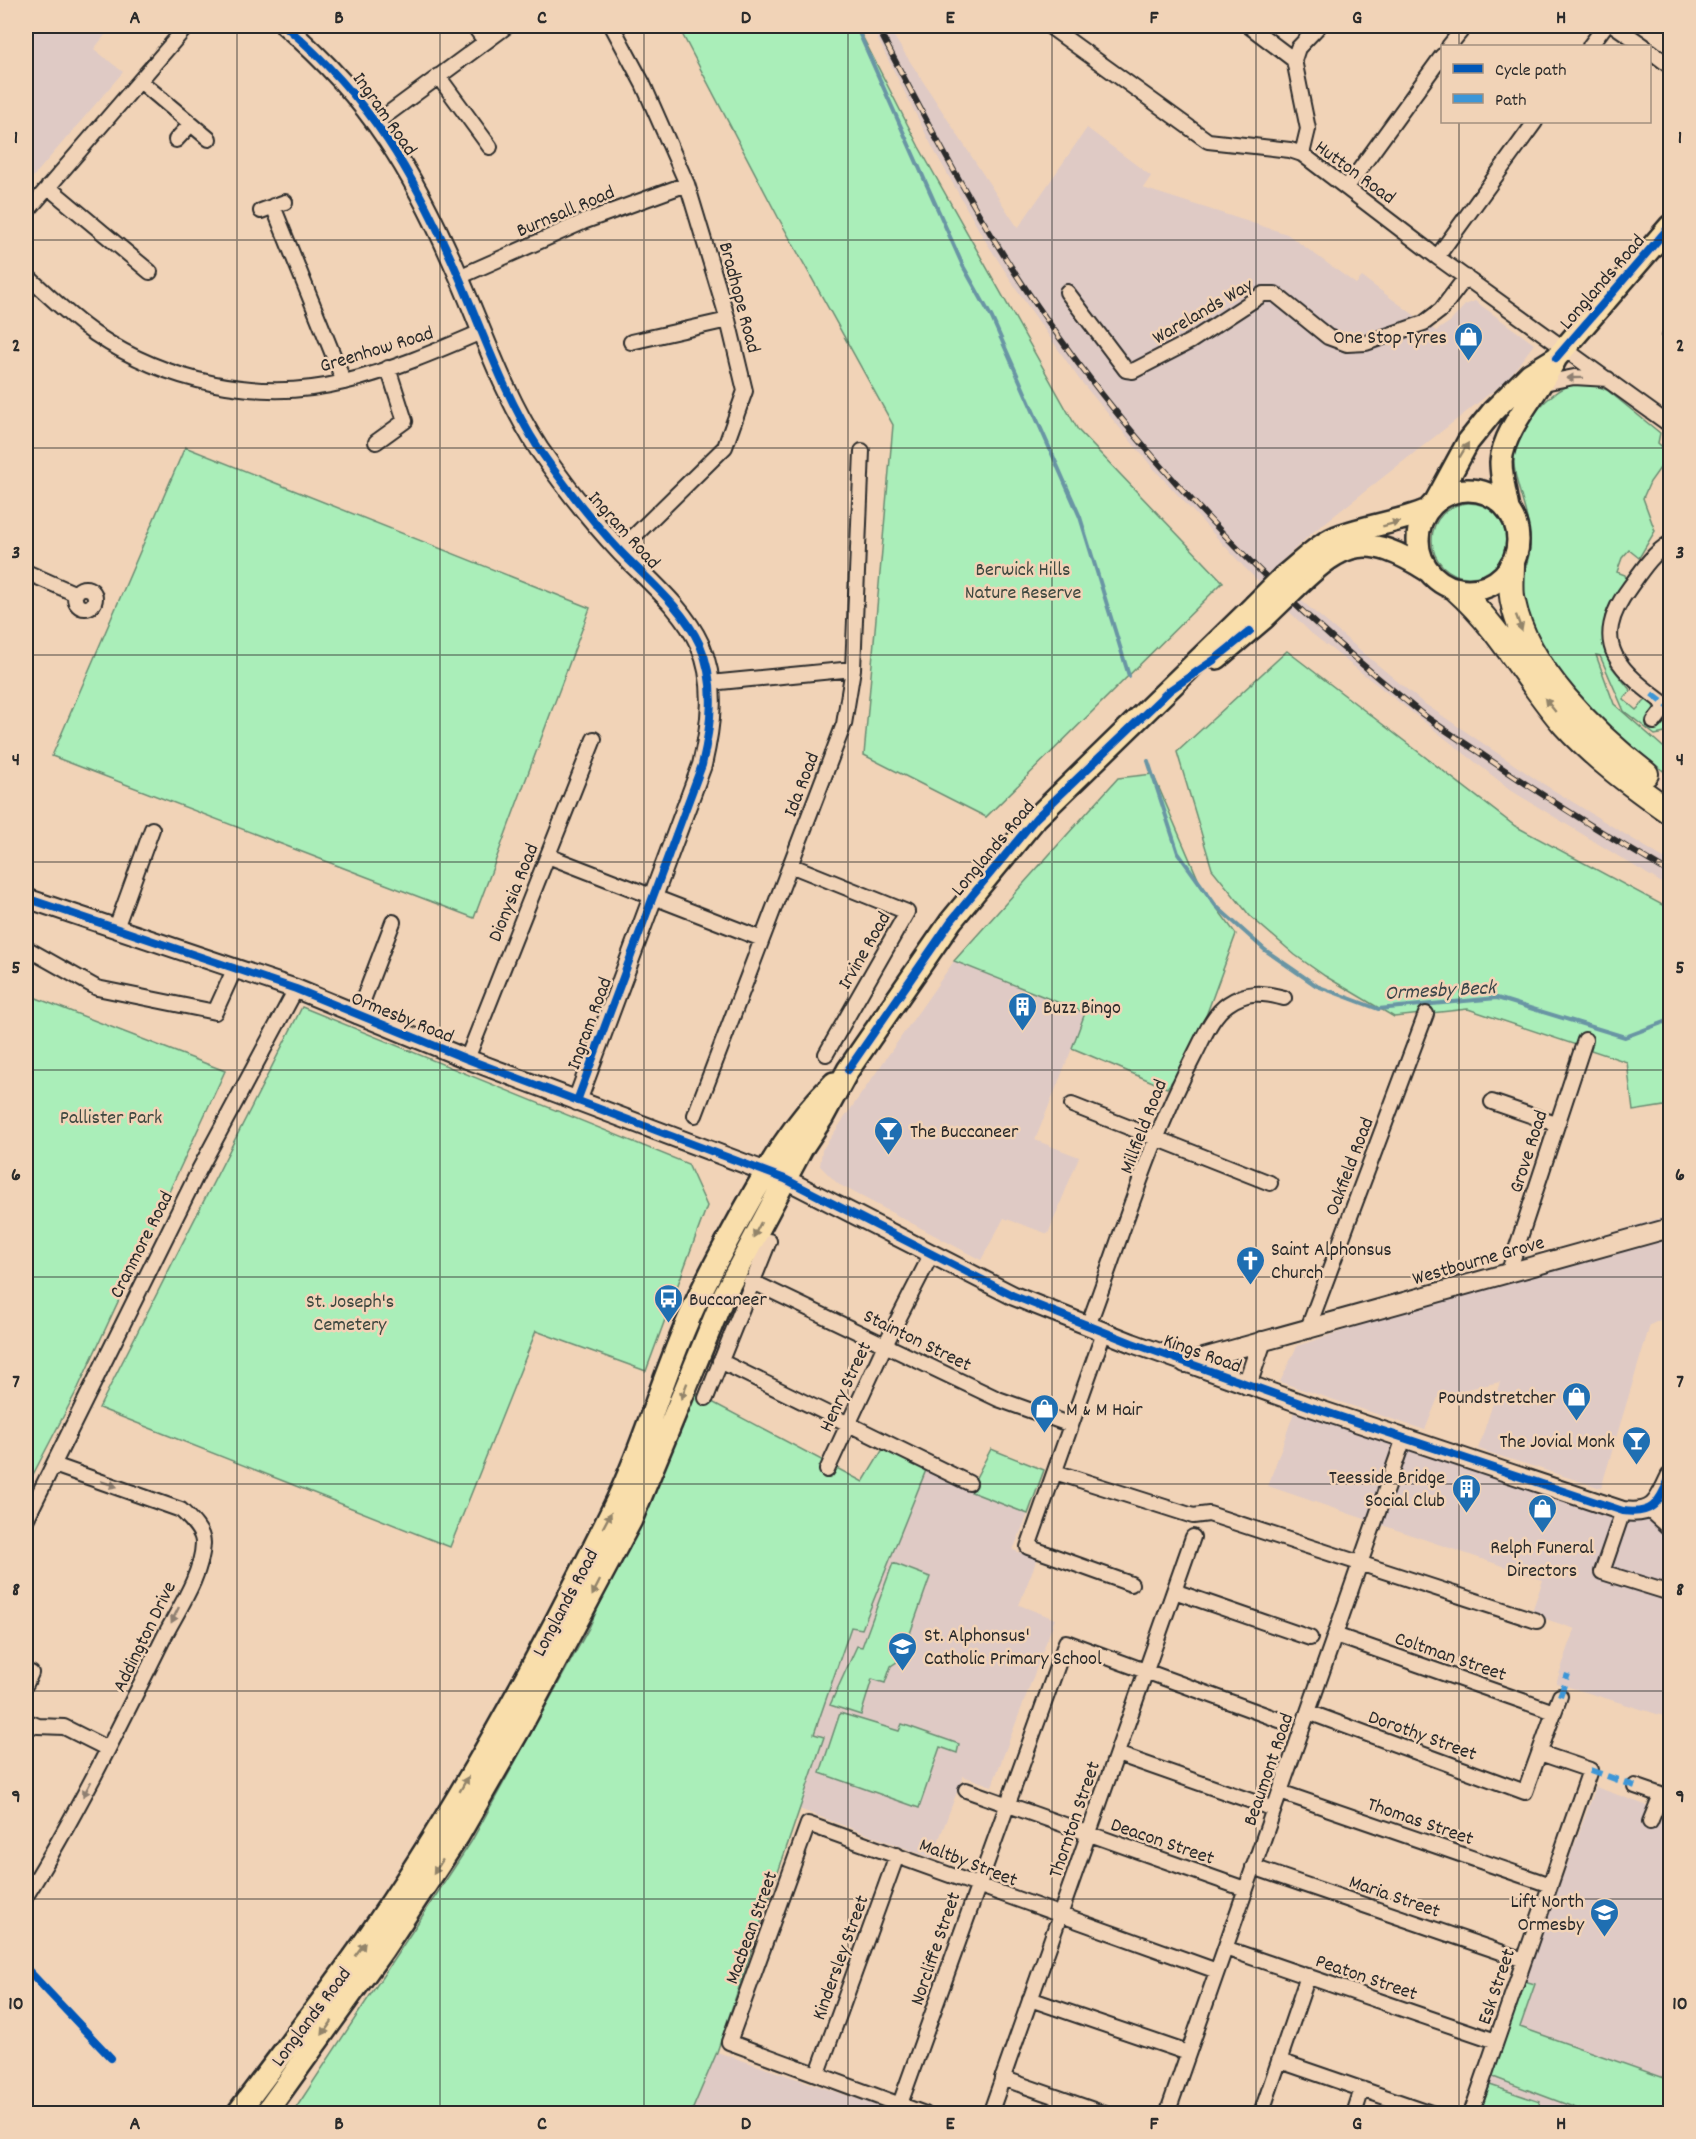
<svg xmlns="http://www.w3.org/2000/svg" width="1696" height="2139" viewBox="0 0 1696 2139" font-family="Dekko,sans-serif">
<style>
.built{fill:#dfcac5}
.green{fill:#aaeeb9;stroke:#6a8c72;stroke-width:1.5}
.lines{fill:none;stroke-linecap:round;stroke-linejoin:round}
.stream{stroke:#6995a4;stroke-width:4}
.street-casing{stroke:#2b2b2b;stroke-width:18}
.secondary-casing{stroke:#2b2b2b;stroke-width:22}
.primary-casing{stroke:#2b2b2b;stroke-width:26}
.highway-casing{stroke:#2b2b2b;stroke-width:28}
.street{stroke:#f1d3b7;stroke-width:14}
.secondary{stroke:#f1d3b7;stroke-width:18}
.primary{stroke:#f9deab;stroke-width:21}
.highway{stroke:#f9deab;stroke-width:24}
.rail-casing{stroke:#2b2b2b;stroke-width:6}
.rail{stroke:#f1d3b7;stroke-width:4;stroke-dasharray:11;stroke-linecap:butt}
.primary-bridge-casing{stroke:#2b2b2b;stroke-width:26;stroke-linecap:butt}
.primary-bridge{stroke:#f9deab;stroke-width:21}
.quiet{stroke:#3c96d7;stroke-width:6;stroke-dasharray:12 6;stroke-linecap:butt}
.cycleway-casing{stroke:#f1d3b7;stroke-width:11}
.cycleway{stroke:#0057b8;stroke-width:8}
.oneway{fill:#8e7f71}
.oneway2{fill:#92846b}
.grid{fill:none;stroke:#2b2b2b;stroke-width:1.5;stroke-opacity:0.55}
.labels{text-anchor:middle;stroke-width:5;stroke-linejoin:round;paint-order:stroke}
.street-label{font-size:20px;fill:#2b2b2b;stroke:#f1d3b7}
.poi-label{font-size:20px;fill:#2b2b2b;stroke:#f1d3b7;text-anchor:start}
.park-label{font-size:20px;fill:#3e4840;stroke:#f1d3b7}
.water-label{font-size:21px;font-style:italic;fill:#3a4549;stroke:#f1d3b7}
.neatline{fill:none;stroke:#2b2b2b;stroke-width:2}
.grid-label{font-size:20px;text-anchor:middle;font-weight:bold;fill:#2b2b2b}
</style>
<rect width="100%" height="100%" fill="#f1d3b7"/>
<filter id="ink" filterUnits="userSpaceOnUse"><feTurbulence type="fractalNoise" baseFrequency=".0167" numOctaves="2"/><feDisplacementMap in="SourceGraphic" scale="12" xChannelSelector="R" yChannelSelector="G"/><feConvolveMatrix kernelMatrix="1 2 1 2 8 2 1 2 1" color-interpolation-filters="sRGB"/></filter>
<g filter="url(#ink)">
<!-- built -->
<path class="built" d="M26,26h86l-18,23 29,23 -90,105 -7,-6z
M871,26h16l131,202 69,-100 64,48 -8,12 144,46 69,50 6,-7 74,54 15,-10 14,-16 10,-4 59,43 -27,36 -195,153 -37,34 29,36 118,99 115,78 133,82v26l-158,-97 -201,-158 -67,-66 -90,-98 -75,-90 -56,-80 -40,-62 -48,-85z
M954,961l132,53 -51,126 44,17 -31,77 -44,-16 -23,42 -143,-76 -18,-18 2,-16z
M1667,1216l3,22v77l-20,10 -49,163 -123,-39 22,-67 -61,13 -14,35 -145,-48 17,-36 154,-51 76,-36z
M1294,1412l337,109h23l16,-26v223l-114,-35 19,-54 -44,-15 12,-34 -275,-94z
M926,1470l43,21 59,23 -15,36 24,9 -18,46 36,14 -63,167 -29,-10 -31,82 -133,-49 25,-72 -68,-23 37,-107 69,22z
M1596,1787l74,27v299l-196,1z
M717,2052l182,61 -208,1z"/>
<!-- green -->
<path class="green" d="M678,26h179l62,121 159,283 145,152 -237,235 -122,-62 29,-330 -115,-208z
M1584,381l23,9 53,43 -2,10 12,11 -20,28 -7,16 12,33 -16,27 -10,-8 -7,8 -5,14 8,3 3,10 -23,31 1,31 4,18 21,26 -8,8 13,11 12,-12 4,3 3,12 13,15 -3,5 -10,2 -31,-24 -24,-55 -4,-1 18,49 56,49v23c-51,-39 -97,-74 -131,-131 -12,-21 -18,-51 -14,-75 2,-9 6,-18 5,-26 -1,-57 -41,-83 9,-136 14,-15 24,-23 45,-27z
M185,447l405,161 -116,310 -422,-162z
M1432 540a37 37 0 1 1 74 0a37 37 0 1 1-74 0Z
M1287,651l228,175 149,80 6,-4v203l-37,6 -6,-49 -159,-53 -74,8 -69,-41 -30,-21 -45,-39 -38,-47 -35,-117z
M1153,774l49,114 34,46 -44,120 -25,34 -95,-40 13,-35 -131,-52 164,-183z
M26,994l199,77 -147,317 -52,100z
M302,1007l386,157 19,42 -61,165 -110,-40 -86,216 -351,-139z
M695,1393l168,89 20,-33 43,21 -64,159 -11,-2 -37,107 10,3 -107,315 -26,61 -399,1 179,-272 118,-214z
M991,1449l53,21 -16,44 -59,-23z
M893,1563l37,14 -29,82 -10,7 -6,17 -13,-4 -11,36 -31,-10 27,-59 5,1z
M840,1713l59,18 3,-7 57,20 -2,9 -17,-6 -21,61 -99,-35z
M1524,1981l11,3 -15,43 150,53v33h-81l-101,-38z
M1490,2085l50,17 -4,11h-56z"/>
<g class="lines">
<!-- stream -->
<path class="stream" d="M856,26l107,240 29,52 88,199 49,159
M1148,761l30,92 38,53 49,44 52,36 61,23 119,-11 128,39 45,-17"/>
<defs>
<path id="street" d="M474,26l11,15
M612,26l31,58 44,100 41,136 17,71 -20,56 -105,103
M1049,26l159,115 82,9 12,4 135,103 233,168
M1249,26l45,34 14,69 -6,25
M1615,26l29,20
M1449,46l16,-20
M1590,46l15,-20
M1650,51l20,15
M1294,60l4,-12 21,-22
M438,76l52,71
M140,81l69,58
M377,122l130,-96
M176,140l15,-16
M48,187l102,85
M1347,187l95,-131
M273,206l71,176
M261,211l24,-9
M26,213l161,-187
M1437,257l98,-135
M26,275c22,20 44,42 69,59 71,48 165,69 249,48 46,-11 93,-31 137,-50
M459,277l124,-55 104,-38
M1067,292l59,78 7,1 58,-30 72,-47h12l53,43 19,7 19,-1 58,-20 17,-13 25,-33
M1670,337v9
M631,342l97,-22
M1544,383l30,-6 34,2
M376,442l29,-21 -17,-53
M1670,543c-17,10 -28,27 -40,44 -44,59 -8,85 40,121
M26,572l50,22
M75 598a10 10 0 1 1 20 0a10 10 0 1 1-20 0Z
M710,683l143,-14
M1654,722l13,-17
M548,856l214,83
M790,865l117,47 -81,142
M116,928l36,-99
M26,948l71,40 118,24 20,-44
M357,1016l36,-94
M467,1059l127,-320
M1492,1102l64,22
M1072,1105l198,78
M695,1115l149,-391 9,-55 9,-218
M1508,1274l77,-234
M751,1281l247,118 73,26
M1088,1326c34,-91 62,-187 107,-272 9,-17 17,-39 33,-50 19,-13 34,-12 56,-6
M1307,1331l119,-317
M1104,1332l-76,215 103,37
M720,1361l249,122
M706,1398l63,-157
M827,1470l58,-125 46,-90
M1055,1472l138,44 16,-2 328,107
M1649,1510l21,19
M1623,1511l-21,61 68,21
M26,1520l173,-350 97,-181
M1174,1591l136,47
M1335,1635l219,77
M26,1684l5,-11
M1308,1712l217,80 35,-96
M26,1721l12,5 26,1 44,22
M1117,1754l157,55
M1635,1786l35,12
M966,1790l279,99
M1280,1792l270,93
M1650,1822l11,-27
M1253,1867l271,93
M26,1896c51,-82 94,-170 137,-257 14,-28 39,-63 40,-96 0,-13 -14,-25 -22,-33l-127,-45
M1225,1948l271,93
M1030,1999l158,54
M1280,2061l154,53
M818,2073l79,-218
M1002,2078l103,36
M900,2104l166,-462 216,79
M925,2114l-196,-72 79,-218 409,147
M990,2114l203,-577
M1167,2114l237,-676
M1261,2114l47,-138
M1354,2114l8,-25
M1471,2114l119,-344 -50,-17"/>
<path id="secondary" d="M285,26c86,73 130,149 174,251 25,58 45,118 80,172 25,36 52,71 82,103 28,29 62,56 79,93 17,39 11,81 2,120l-125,336
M26,898l270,91 171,70 318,120 229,117 118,47 179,64 312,104c31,4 35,-8 47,-34
M1185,1363l485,-135
M1247,1385l15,-44"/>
<path id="primary" d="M1418 540a50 50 0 1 1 100 0a50 50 0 1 1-100 0Z
M1436,501l32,-59 25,-31 37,-37 26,-16 114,-132
M1508,509c-3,-16 -7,-32 -7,-47 2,-33 40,-73 55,-104
M1284,576c18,-14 36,-34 58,-41 28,-10 57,-13 86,-25
M1296,587c49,-48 72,-54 131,-17
M1217,658l47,-40
M237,2114c43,-58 88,-115 129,-174 92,-132 174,-283 245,-427 31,-62 49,-128 76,-190 15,-37 35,-72 54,-107 28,-50 51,-92 93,-133
M265,2114l117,-163 76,-115 62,-108 111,-208 93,-225 78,-147 20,-30 26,-48 103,-149 85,-103 218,-212"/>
<path id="highway" d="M1512,565c0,12 -2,26 1,37 13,66 82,133 133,172
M1457,590c44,39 70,91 108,135 30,33 68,61 105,87"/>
</defs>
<!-- street casing -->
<use href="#street" class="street-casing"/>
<!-- secondary casing -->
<use href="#secondary" class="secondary-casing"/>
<!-- primary casing -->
<use href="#primary" class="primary-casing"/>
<!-- highway casing -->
<use href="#highway" class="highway-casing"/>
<!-- street -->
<use href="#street" class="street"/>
<!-- secondary -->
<use href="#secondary" class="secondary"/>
<!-- primary -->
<use href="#primary" class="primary"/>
<!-- highway -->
<use href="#highway" class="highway"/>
<defs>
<path id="rail" d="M877,26c40,77 80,154 126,228 111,176 256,330 418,459 19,14 39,27 59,40 62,43 126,82 190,120"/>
</defs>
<!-- rail casing -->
<use href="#rail" class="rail-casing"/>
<!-- rail -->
<use href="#rail" class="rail"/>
<defs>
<path id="primary-bridge" d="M1254,606l30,-30
M1264,618l32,-31"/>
</defs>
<!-- primary-bridge casing -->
<use href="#primary-bridge" class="primary-bridge-casing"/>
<!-- primary-bridge -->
<use href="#primary-bridge" class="primary-bridge"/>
<!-- quiet -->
<path class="quiet" d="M1652,694l18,14
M1560,1696l8,-22
M1590,1770l45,16"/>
<defs>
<path id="cycleway" d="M285,26c86,73 130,149 174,251 25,58 45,118 80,172 25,36 52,71 82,103 28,29 62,56 79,93 17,39 11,81 2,120l-125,336
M1556,358l114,-132
M26,898l270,91 171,70 318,120 229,117 118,47 179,64 312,104c31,4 35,-8 47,-34
M848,1070l103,-149 85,-103 134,-128 44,-30 36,-29
M26,1968l85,90"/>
</defs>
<!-- cycleway casing -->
<use href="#cycleway" class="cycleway-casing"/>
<!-- cycleway -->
<use href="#cycleway" class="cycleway"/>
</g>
<!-- one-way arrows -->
<defs><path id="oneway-solid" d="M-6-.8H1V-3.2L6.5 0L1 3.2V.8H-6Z" transform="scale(1.5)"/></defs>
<g class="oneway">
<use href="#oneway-solid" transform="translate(1575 378) rotate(179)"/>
<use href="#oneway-solid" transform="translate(109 1484) rotate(19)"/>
<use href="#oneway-solid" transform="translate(175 1615) rotate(116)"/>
<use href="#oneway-solid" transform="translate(87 1789) rotate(118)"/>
</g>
<g class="oneway2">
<use href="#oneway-solid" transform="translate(1464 450) rotate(-59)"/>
<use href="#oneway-solid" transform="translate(1391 524) rotate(-15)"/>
<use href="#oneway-solid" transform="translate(1519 623) rotate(70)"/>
<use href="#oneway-solid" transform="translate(1550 705) rotate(-129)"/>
<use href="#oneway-solid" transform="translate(757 1230) rotate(117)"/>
<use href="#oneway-solid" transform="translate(684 1391) rotate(111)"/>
<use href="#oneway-solid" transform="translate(607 1520) rotate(-62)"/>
<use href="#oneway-solid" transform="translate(596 1588) rotate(117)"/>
<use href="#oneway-solid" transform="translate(464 1784) rotate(-60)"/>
<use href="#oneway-solid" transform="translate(438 1867) rotate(123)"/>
<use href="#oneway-solid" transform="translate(360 1949) rotate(-53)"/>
<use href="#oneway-solid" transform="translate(327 2028) rotate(126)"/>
</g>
</g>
<!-- grid -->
<path class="grid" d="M237,26v2088M440,26v2088M644,26v2088M848,26v2088M1052,26v2088M1256,26v2088M1459,26v20M1459,122v1992M26,240h1644M26,448h1644M26,655h1644M26,862h1644M26,1070h1644M26,1277h1644M26,1484h1644M26,1691h1644M26,1899h1644"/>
<!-- icons -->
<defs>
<symbol id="shop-pin" viewBox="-11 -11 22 30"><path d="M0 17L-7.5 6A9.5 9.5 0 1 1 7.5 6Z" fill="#1f6fb2" stroke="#f1d3b7"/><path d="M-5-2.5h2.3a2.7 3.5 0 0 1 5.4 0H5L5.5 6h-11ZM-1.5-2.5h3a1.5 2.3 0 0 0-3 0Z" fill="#fff"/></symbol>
<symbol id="building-pin" viewBox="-11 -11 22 30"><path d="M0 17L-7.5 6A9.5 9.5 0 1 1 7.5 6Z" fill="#1f6fb2" stroke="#f1d3b7"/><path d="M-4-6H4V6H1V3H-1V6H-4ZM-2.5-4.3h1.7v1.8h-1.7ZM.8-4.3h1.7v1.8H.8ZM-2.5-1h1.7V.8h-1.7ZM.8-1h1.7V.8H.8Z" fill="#fff"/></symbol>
<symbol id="bar-pin" viewBox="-11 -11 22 30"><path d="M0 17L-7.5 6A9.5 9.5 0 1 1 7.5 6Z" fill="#1f6fb2" stroke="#f1d3b7"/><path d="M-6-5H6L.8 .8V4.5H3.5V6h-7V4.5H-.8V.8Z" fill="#fff"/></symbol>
<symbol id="church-pin" viewBox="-11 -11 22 30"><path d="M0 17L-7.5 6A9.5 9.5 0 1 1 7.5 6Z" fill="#1f6fb2" stroke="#f1d3b7"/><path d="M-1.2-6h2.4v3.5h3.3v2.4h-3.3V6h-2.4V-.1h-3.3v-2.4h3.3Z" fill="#fff"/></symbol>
<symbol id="bus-pin" viewBox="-11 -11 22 30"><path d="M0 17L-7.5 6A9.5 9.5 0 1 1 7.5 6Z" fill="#1f6fb2" stroke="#f1d3b7"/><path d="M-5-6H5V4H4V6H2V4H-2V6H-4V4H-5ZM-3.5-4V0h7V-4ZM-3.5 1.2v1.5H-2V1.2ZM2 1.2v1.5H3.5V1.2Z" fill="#fff"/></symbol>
<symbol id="school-pin" viewBox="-11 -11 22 30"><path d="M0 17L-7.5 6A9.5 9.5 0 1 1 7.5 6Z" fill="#1f6fb2" stroke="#f1d3b7"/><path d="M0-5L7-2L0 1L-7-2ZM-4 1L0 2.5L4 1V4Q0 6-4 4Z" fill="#fff"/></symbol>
</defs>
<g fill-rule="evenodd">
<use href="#shop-pin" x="1452" y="320" width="33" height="45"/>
<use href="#building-pin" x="1006" y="990" width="33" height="45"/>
<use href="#bar-pin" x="872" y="1114" width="33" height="45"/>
<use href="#church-pin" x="1234" y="1244" width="33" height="45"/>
<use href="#bus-pin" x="652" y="1282" width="33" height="45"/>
<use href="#shop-pin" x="1560" y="1380" width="33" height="45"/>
<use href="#shop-pin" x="1028" y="1392" width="33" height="45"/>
<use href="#bar-pin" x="1620" y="1424" width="33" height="45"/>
<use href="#building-pin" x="1450" y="1472" width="33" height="45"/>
<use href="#shop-pin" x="1526" y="1492" width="33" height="45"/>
<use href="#school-pin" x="886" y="1630" width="33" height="45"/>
<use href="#school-pin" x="1588" y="1896" width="33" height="45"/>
</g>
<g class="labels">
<!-- street labels -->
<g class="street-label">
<text transform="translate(386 113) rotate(55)" y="7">Ingram Road</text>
<text transform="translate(1356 171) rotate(36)" y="7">Hutton Road</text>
<text transform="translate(565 210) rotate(-23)" y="7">Burnsall Road</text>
<text transform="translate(1601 281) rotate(-49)" y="7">Longlands Road</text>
<text transform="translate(741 297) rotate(75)" y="7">Bradhope Road</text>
<text transform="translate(1202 310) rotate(-30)" y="7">Warelands Way</text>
<text transform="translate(376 348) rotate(-17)" y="7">Greenhow Road</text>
<text transform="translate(625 529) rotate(48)" y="7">Ingram Road</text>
<text transform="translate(800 784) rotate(-69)" y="7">Ida Road</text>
<text transform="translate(992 847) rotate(-50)" y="7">Longlands Road</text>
<text transform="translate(512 892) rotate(-68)" y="7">Dionysia Road</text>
<text transform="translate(863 950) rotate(-60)" y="7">Irvine Road</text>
<text transform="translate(403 1016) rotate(22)" y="7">Ormesby Road</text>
<text transform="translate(588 1023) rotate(-70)" y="7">Ingram Road</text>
<text transform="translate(1142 1126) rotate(-69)" y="7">Millfield Road</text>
<text transform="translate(1527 1151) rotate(-72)" y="7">Grove Road</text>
<text transform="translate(1348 1166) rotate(-69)" y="7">Oakfield Road</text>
<text transform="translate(140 1244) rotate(-63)" y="7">Cranmore Road</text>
<text transform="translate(1478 1259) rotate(-16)" y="7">Westbourne Grove</text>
<text transform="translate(918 1339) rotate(26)" y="7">Stainton Street</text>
<text transform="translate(1203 1352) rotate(20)" y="7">Kings Road</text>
<text transform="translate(844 1386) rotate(-65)" y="7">Henry Street</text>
<text transform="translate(564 1602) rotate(-62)" y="7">Longlands Road</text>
<text transform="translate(143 1636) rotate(-64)" y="7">Addington Drive</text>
<text transform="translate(1451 1655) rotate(19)" y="7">Coltman Street</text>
<text transform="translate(1423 1734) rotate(20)" y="7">Dorothy Street</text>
<text transform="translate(1267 1769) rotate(-71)" y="7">Beaumont Road</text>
<text transform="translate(1073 1819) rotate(-71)" y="7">Thornton Street</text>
<text transform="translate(1421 1820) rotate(19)" y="7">Thomas Street</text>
<text transform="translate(1163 1840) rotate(19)" y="7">Deacon Street</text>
<text transform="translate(969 1861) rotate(21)" y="7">Maltby Street</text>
<text transform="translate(1395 1895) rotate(19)" y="7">Maria Street</text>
<text transform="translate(750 1927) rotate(-70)" y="7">Macbean Street</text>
<text transform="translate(934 1948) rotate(-71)" y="7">Norcliffe Street</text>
<text transform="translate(839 1957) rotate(-70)" y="7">Kindersley Street</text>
<text transform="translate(1367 1976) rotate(19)" y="7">Peaton Street</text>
<text transform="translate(1495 1986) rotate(-71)" y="7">Esk Street</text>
<text transform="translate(310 2016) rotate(-53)" y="7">Longlands Road</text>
</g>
<!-- poi labels -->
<g class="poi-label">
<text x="1447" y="343" text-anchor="end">One Stop Tyres</text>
<text x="1043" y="1013">Buzz Bingo</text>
<text x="910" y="1137">The Buccaneer</text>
<text x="1271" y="1255">Saint Alphonsus<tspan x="1271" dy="23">Church</tspan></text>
<text x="689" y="1305">Buccaneer</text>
<text x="1556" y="1403" text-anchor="end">Poundstretcher</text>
<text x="1066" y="1415">M &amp; M Hair</text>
<text x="1615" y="1447" text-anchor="end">The Jovial Monk</text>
<text x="1445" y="1483" text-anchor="end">Teesside Bridge<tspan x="1445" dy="23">Social Club</tspan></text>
<text x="1542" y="1553" text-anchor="middle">Relph Funeral<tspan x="1542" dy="23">Directors</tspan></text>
<text x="924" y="1641">St. Alphonsus'<tspan x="924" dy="23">Catholic Primary School</tspan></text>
<text x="1584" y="1907" text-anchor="end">Lift North<tspan x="1584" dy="23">Ormesby</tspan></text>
</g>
<!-- park labels -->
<g class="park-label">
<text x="1023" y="575">Berwick Hills<tspan x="1023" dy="23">Nature Reserve</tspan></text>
<text x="111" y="1123">Pallister Park</text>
<text x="350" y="1307">St. Joseph's<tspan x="350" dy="23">Cemetery</tspan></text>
</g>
<!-- water labels -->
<g class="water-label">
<text transform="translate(1440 989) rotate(-3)" y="7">Ormesby Beck</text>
</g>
</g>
<!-- margin -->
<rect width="1696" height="2139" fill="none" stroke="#f1d3b7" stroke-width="66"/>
<!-- legend -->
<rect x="1441" y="45" width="210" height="78" fill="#f1d3b7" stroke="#a2907f" stroke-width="1.5"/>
<rect x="1453" y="64" width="30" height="9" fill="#0057b8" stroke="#a2907f" stroke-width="1.5"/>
<text x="1495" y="75" font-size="18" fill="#2b2b2b">Cycle path</text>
<rect x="1453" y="94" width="30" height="9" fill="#3c96d7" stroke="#a2907f" stroke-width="1.5"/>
<text x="1495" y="105" font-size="18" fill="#2b2b2b">Path</text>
<rect x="33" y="33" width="1630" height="2073" class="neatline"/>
<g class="grid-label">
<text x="135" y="23">A</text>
<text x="339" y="23">B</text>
<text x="542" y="23">C</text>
<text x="746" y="23">D</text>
<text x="950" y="23">E</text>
<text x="1154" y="23">F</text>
<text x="1357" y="23">G</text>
<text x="1561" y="23">H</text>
<text x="16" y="143">1</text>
<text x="1680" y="143">1</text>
<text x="16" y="351">2</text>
<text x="1680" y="351">2</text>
<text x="16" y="558">3</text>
<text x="1680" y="558">3</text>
<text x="16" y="765">4</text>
<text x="1680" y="765">4</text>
<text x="16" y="973">5</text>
<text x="1680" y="973">5</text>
<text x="16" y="1180">6</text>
<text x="1680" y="1180">6</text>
<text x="16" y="1387">7</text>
<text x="1680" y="1387">7</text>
<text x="16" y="1595">8</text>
<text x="1680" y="1595">8</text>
<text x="16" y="1802">9</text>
<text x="1680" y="1802">9</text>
<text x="16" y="2009">10</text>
<text x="1680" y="2009">10</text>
<text x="135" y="2129">A</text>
<text x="339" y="2129">B</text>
<text x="542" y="2129">C</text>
<text x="746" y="2129">D</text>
<text x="950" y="2129">E</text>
<text x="1154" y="2129">F</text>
<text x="1357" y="2129">G</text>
<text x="1561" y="2129">H</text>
</g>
</svg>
